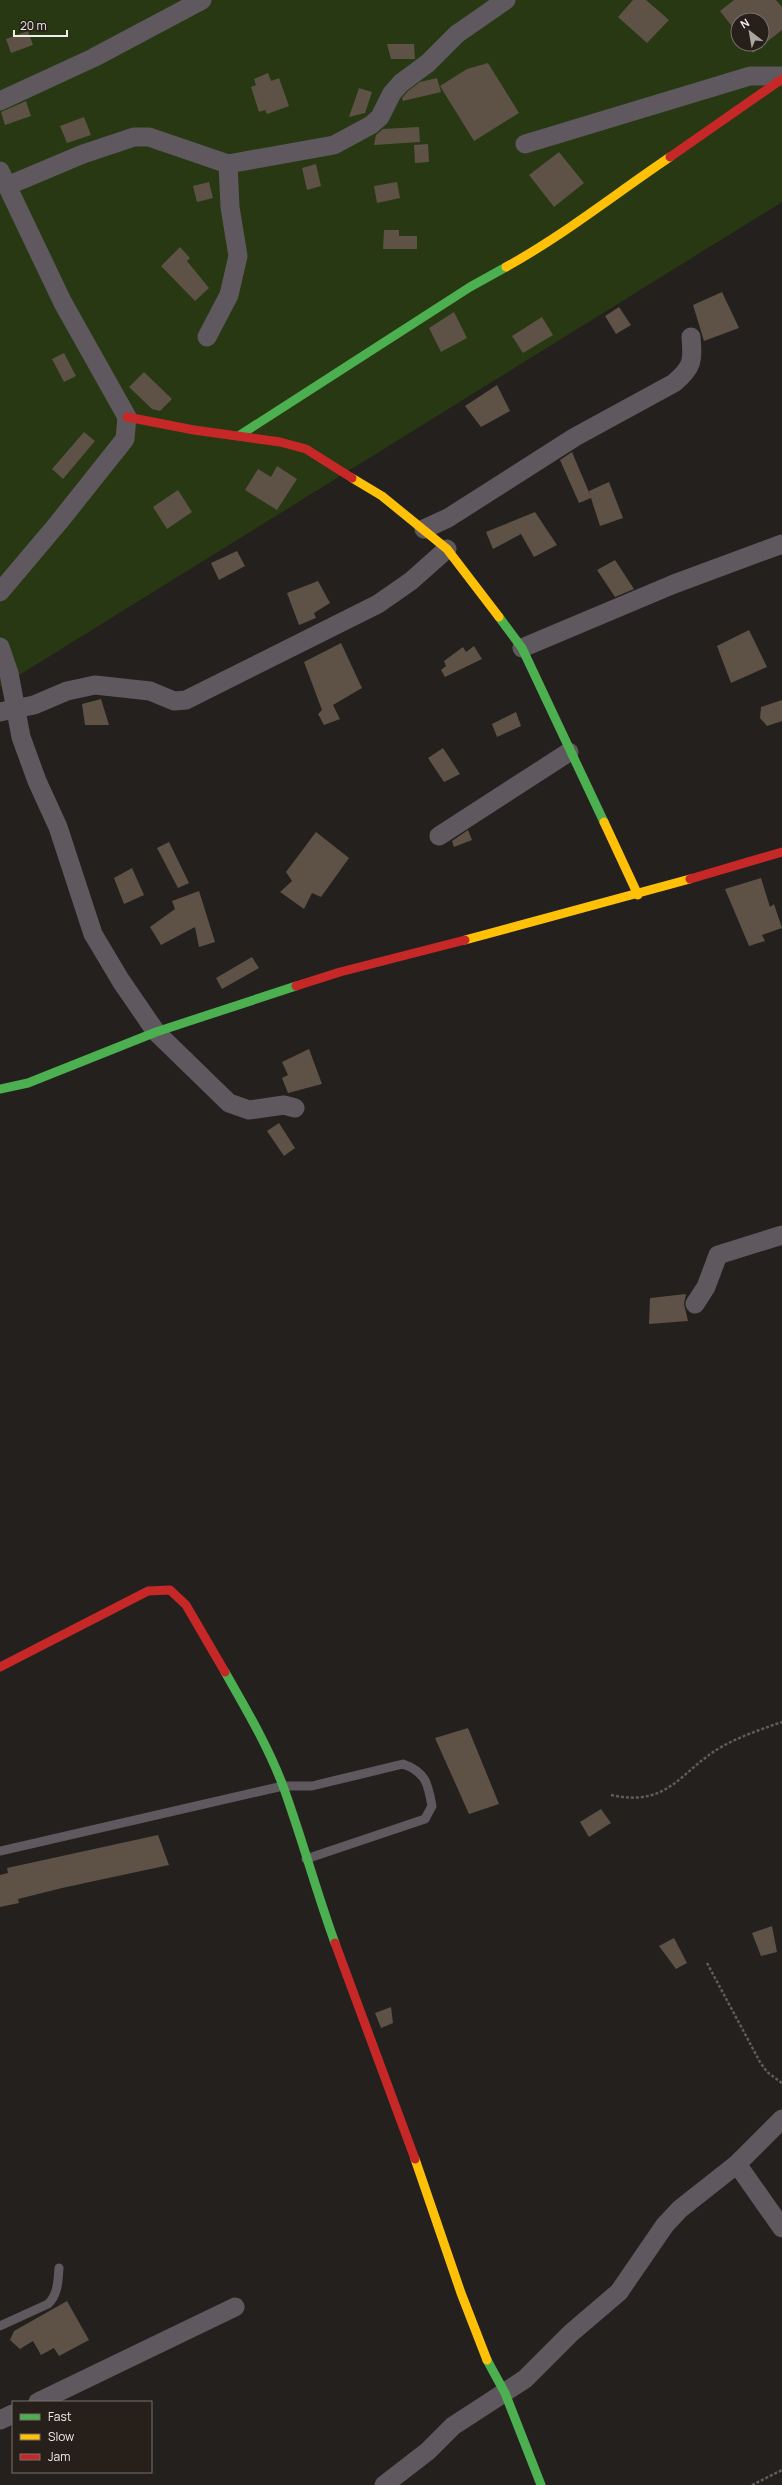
<svg xmlns="http://www.w3.org/2000/svg" width="782" height="2485" viewBox="0 0 782 2485" font-family="Manrope,sans-serif">
<style>
.green{fill:#273813;fill-rule:evenodd}
.building{fill:#5e5246}
.lines{fill:none;stroke-linecap:round;stroke-linejoin:round}
.path{stroke:#5f5b5e;stroke-width:2.5;stroke-dasharray:3 2;stroke-linecap:butt}
.lane{stroke:#5f595f;stroke-width:9}
.street{stroke:#5f595f;stroke-width:19}
.fast{stroke:#4caf50;stroke-width:9}
.slow{stroke:#ffc107;stroke-width:9}
.jam{stroke:#c62828;stroke-width:9}
</style>
<rect width="100%" height="100%" fill="#23201d"/>
<!-- green -->
<path class="green" d="M0,0h782v202l-782,485zM738,20h24v24h-24z"/>
<!-- building -->
<path class="building" d="M633,0h13l23,20 -22,23 -29,-26z
M734,0h42l6,7v23l-29,23 -7,-9h16v-24h-24v14l-18,-23z
M28,31l5,14 -22,8 -5,-14z
M387,44h27l1,15h-24z
M488,63l31,50 -45,28 -34,-55 27,-17z
M268,73l3,8 8,-3 10,28 -22,8 -2,-4 -6,2 -8,-25 5,-2 -2,-6z
M437,78l4,14 -38,9 -1,-3 6,-7 12,-9z
M359,88l13,4 -7,21 -16,4z
M26,101l5,15 -26,9 -4,-13z
M84,117l7,18 -24,8 -7,-17z
M419,127l1,15 -46,3 2,-10 7,-6z
M428,144l1,18 -14,1 -1,-18z
M559,152l25,31 -30,24 -25,-32z
M316,164l5,22 -14,4 -5,-22z
M209,182l4,16 -16,4 -4,-16z
M397,182l3,16 -23,5 -3,-17z
M384,230h15v6h18v13h-34z
M180,247l10,11 -3,3 22,27 -14,13 -34,-35z
M722,292l17,36 -35,13 -11,-36z
M619,307l12,18 -15,9 -11,-18z
M454,312l13,26 -26,14 -12,-24z
M542,317l11,18 -30,18 -11,-17z
M64,353l12,23 -12,6 -12,-23z
M144,372l28,27 -12,12 -8,-2 -23,-22z
M497,385l13,26 -29,16 -16,-21z
M84,432l11,9 -32,38 -11,-10z
M572,452l19,45 -2,-6 20,-9 14,36 -23,8 -9,-28 -12,5 -19,-43z
M277,466l20,13 -20,31 -32,-20 13,-21 13,8z
M178,490l14,22 -25,17 -14,-22z
M535,512l22,33 -23,12 -13,-23 -28,15 -7,-17z
M237,551l8,15 -26,14 -8,-17z
M615,560l19,29 -19,8 -18,-27z
M318,581l12,22 -16,10 2,5 -17,7 -12,-32z
M749,630l18,37 -36,16 -14,-37z
M341,643l21,45 -29,17 7,14 -16,6 -6,-11 4,-4 -18,-48z
M474,646l8,13 -37,18 -4,-7 5,-4 -2,-5 19,-14 3,5z
M101,699l8,26h-24l-3,-21z
M782,700v21l-15,5 -7,-8 1,-11z
M516,712l5,14 -24,11 -5,-13z
M443,748l17,26 -16,8 -16,-24z
M468,830l4,10 -18,7 -2,-6z
M316,832l33,26 -28,39 -9,-4 -8,16 -24,-17 12,-11 -6,-9z
M169,842l20,41 -11,5 -21,-40z
M132,868l12,27 -20,9 -10,-26z
M761,878l9,29 4,-3 8,24 -20,7 3,6 -16,5 -24,-57z
M199,891l16,51 -16,5 -4,-20 -34,18 -11,-18 25,-18 -3,-8z
M252,957l7,11 -37,21 -6,-11z
M309,1049l13,35 -34,9 -6,-15 6,-3 -6,-13z
M279,1123l16,25 -11,8 -17,-25z
M686,1294l-2,10 4,17 -39,3 1,-26z
M468,1728l31,76 -30,10 -34,-76z
M601,1809l10,14 -22,14 -9,-15z
M158,1835l11,30 -107,23 -44,11 1,4 -19,4v-32l8,-2 -1,-5z
M772,1926l5,26 -16,4 -9,-23z
M674,1938l13,25 -11,6 -17,-23z
M391,2007l2,16 -12,5 -6,-15z
M67,2301l22,39 -30,16 -5,-8 -13,7 -8,-14 -13,8 -10,-9 4,-9z"/>
<g class="lines">
<!-- path -->
<path class="path" d="M611,1795c59,13 69,-25 112,-49 18,-10 39,-17 59,-24
M707,1963l53,99 7,10 15,11
M752,2485l30,-15"/>
<!-- lane -->
<path class="lane" d="M0,1851l283,-65h29l91,-22c23,8 25,20 29,42l-7,13 -119,40
M0,2326l48,-22c10,-9 10,-23 11,-36"/>
<!-- street -->
<path class="street" d="M0,101l93,-43 109,-58
M525,144l225,-68h32
M0,171l63,132 64,114 -2,22 -66,83 -59,70
M7,186l76,-32 51,-17h15l79,27 106,-19 37,-20 9,-8 12,-24 9,-10 27,-20 29,-29 49,-34
M207,337l22,-42 9,-39 -8,-49 -2,-43
M424,529l24,-11 127,-81 99,-54c19,-16 19,-22 17,-46
M0,647l9,26 12,64 16,44 21,46 35,107 28,47 35,51 73,71 20,7 35,-5 11,3
M522,648l152,-64 108,-40
M0,712l34,-7 33,-14 28,-6 55,6 24,10 12,-1 192,-96 33,-23 36,-32
M439,836l130,-84
M695,1304l11,-17 12,-32 64,-20
M737,2164l45,64
M38,2402l197,-95
M0,2420l13,-6
M384,2485l44,-34 25,-25 72,-47 46,-46 48,-41 46,-67 15,-16 57,-45 45,-45"/>
<!-- fast -->
<path class="fast" d="M240,435l230,-148 36,-20
M499,617l23,31 82,174
M0,1089l28,-6 128,-51 140,-46
M225,1672c21,37 43,74 58,114 19,52 33,105 52,157
M487,2360l18,33 36,92"/>
<!-- slow -->
<path class="slow" d="M506,267c58,-32 109,-73 164,-110
M352,478l30,18 65,53 52,68
M604,822l34,73
M465,940l225,-61
M415,2159l46,134 26,67"/>
<!-- jam -->
<path class="jam" d="M670,157l112,-78
M127,417l67,13 86,12 26,7 46,29
M690,879l92,-27
M296,986l44,-14 125,-32
M0,1667l148,-76 22,-1 16,15 39,67
M335,1943l80,216"/>
</g>
<!-- legend -->
<rect x="12" y="2401" width="140" height="72" fill="#261f1a" stroke="#77716c"/>
<rect x="20" y="2414" width="20" height="6" fill="#4caf50" stroke="#77716c"/>
<text x="48" y="2421" font-size="12" fill="#f1ece8">Fast</text>
<rect x="20" y="2434" width="20" height="6" fill="#ffc107" stroke="#77716c"/>
<text x="48" y="2441" font-size="12" fill="#f1ece8">Slow</text>
<rect x="20" y="2454" width="20" height="6" fill="#c62828" stroke="#77716c"/>
<text x="48" y="2461" font-size="12" fill="#f1ece8">Jam</text>
<!-- north arrow -->
<g transform="translate(750 32) rotate(329)"><circle r="19" fill="#261f1a" stroke="#77716c"/>
<path d="M0-3L7 15L0 10L-7 15Z" fill="#a9a5a1"/>
<text y="-6" font-size="11" font-weight="bold" text-anchor="middle" fill="#f1ece8">N</text>
</g>
<!-- scale -->
<path d="M14 30v6h53v-6" fill="none" stroke="#f1ece8" stroke-width="2"/>
<text x="20" y="30" font-size="12" fill="#f1ece8" stroke="#261f1a" stroke-width="3" paint-order="stroke">20 m</text>
</svg>
